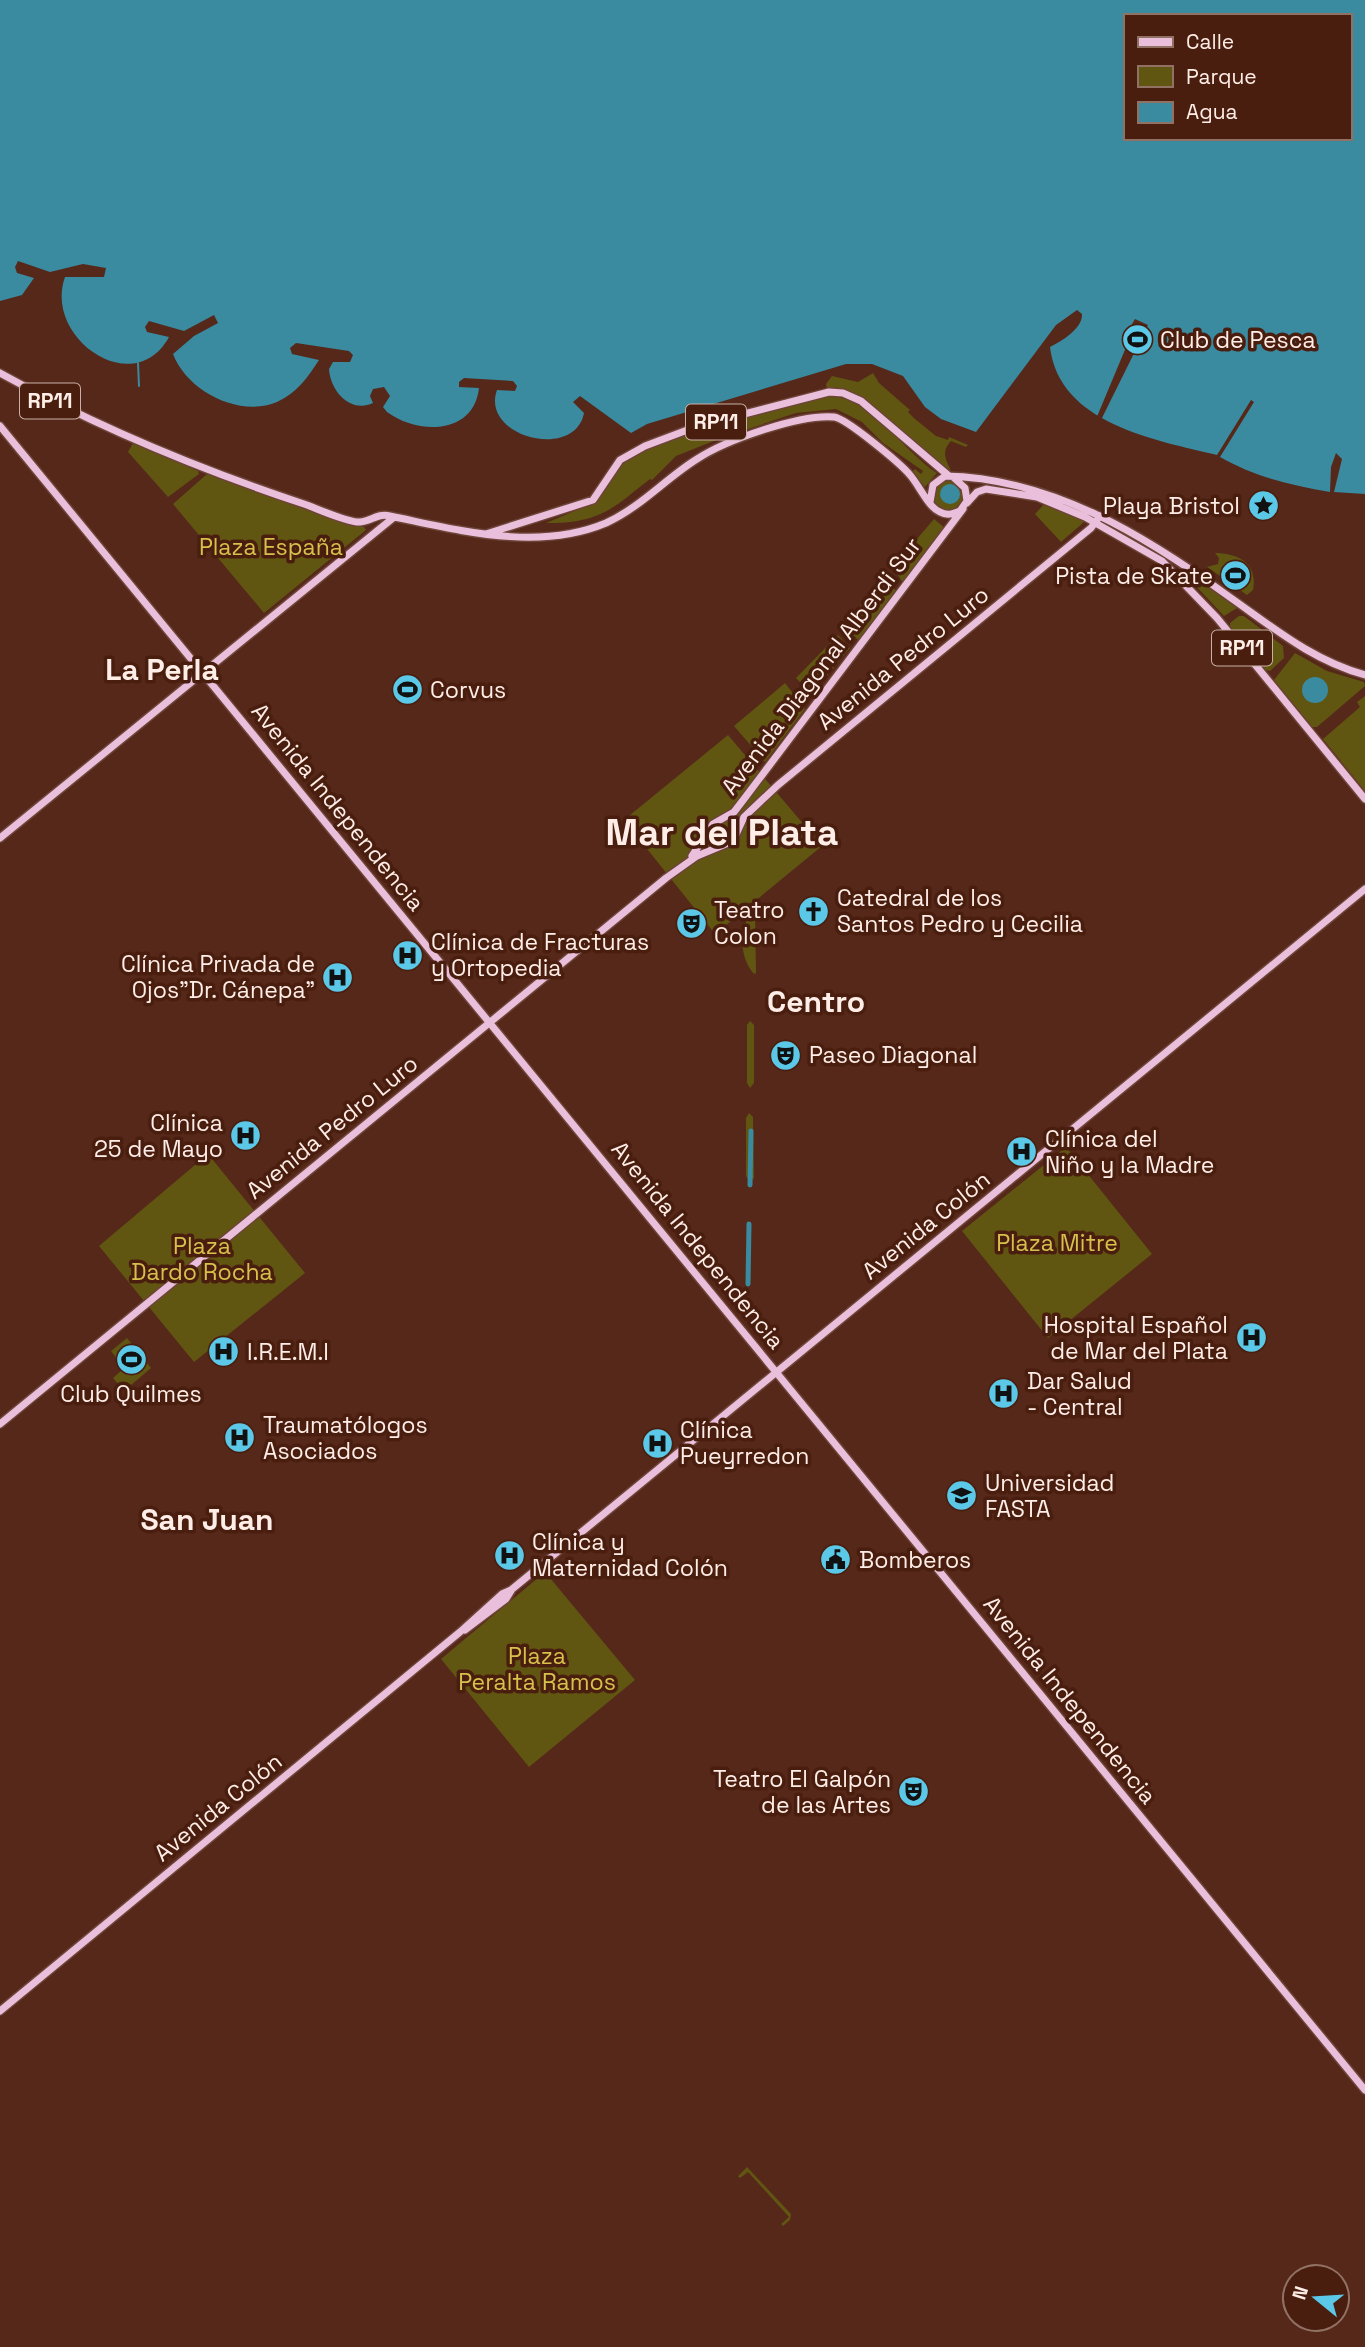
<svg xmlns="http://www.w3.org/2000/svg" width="1365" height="2347" viewBox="0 0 1365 2347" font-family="'Space Grotesk',sans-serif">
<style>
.green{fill:#615512}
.water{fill:#3a8aa0;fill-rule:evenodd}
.pier{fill:#55281a}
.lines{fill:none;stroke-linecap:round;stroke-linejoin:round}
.stream{stroke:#3a8aa0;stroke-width:2}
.canal{stroke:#3a8aa0;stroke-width:5}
.major-casing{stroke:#6d4437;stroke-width:10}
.major{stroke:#e9bfdb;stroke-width:7}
.labels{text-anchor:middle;stroke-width:7;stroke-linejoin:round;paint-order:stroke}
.shield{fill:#4a1e0f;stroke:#c9afa6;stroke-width:2}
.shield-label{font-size:21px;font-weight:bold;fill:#ffede7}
.poi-label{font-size:23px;fill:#ffede7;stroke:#4a1e0f;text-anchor:start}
.park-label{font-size:23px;fill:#d7c14d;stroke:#4a1e0f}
.street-label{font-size:23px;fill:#ffede7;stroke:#4a1e0f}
.district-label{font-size:30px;font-weight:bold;fill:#ffede7;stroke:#4a1e0f}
.town-label{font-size:37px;font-weight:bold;fill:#ffede7;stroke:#4a1e0f}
</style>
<rect width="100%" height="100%" fill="#55281a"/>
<!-- green -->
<path class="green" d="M873,373l6,10 31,27 -2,2 7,7 21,17 12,4 1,-3 19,8 -2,2 -15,-6c-11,12 -4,20 0,30l-106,-80 -18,-2 -1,-5 6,-8 26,6z
M832,396c45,6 69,54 105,77l-12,14 -13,-15 3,-3 6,5 2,-3 -40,-28 -21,-21 -26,-13 -40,4 -75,25 -45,18 -24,24 -2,-1c-32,24 -46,45 -104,44l50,-21 25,-39 23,-14 55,-20 35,-8 39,-14z
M133,443l65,28 1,3 -31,23 -40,-45z
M207,474l157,53 2,3 -102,83 -91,-109z
M934 496a15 15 0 1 1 30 0a15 15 0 1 1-30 0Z
M1045,503l39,17v2l-23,20 -26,-28z
M934,519l11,9 -42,55 -10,-16z
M1215,553c24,0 43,11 38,37l-6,5 -40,-28 11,-3 1,-6z
M1178,567l56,38 3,3 -13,8z
M883,575l14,17 -37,50 -15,-16z
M1239,616h5l39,30 1,12 -14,13 -5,-1 -35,-43v-4z
M838,635l12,13 -38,46 -16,-16z
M1295,653l32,18 37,11 1,4 -48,41h-5l-38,-47z
M785,683l20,26 -40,53 -31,-36z
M1365,696v95l-42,-52 37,-32 -3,-5z
M728,735l94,111 -107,88 -91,-114z
M755,912l1,61 -2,1c-14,-15 -18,-50 1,-62z
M750,1021l4,4v58l-4,5 -3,-5v-58z
M749,1113l4,4 1,61 -4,4 -4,-6v-58z
M1066,1147l86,107 -104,84 -86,-107z
M208,1154l97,119 -111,89 -95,-116z
M127,1338l24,30 -27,23 -11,-13 11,-10 -13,-17z
M545,1572l90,108 -106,87 -88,-108z
M747,2167l44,47 -1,6 -7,6 -2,-2 8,-7 -41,-45 -8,6 -2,-2z"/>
<!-- water -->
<path class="water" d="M0,0h1365v494l-31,-2 8,-33 -6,-6 -5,14 -1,25c-40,-7 -75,-15 -110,-35l34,-55 -3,-2 -34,55c-61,-15 -158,-31 -167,-108 12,-6 33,-19 32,-33l-5,-4 -21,15 -80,107 -35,-13 -16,-12 -22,-31 -31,-12h-26l-199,60 -16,9 -51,-37 -7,6 11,11c-9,48 -104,24 -87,-23l18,1 2,-5 -4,-5 -49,-3 -5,4v5l20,1c-5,47 -61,47 -92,24l-4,-5 7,-11 -6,-9 -11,2 -3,7 3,7c-23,11 -43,-13 -44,-34l4,-7h17l3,-7 -4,-4 -53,-8 -6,5 2,6 27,6c-11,17 -22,33 -42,42 -38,16 -90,-11 -104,-48l21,-18 24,-13 -4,-8 -30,16 -35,-10 -4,6 2,5 22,5c-35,64 -126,1 -104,-60h39l2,-9 -23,-4 -33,8 -32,-11 -3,6 2,6 17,5 -12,17 -22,6zM1125,16h224v122h-224z
M940 494a10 10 0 1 1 20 0a10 10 0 1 1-20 0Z
M1302 690a13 13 0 1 1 26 0a13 13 0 1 1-26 0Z"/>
<!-- pier -->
<path class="pier" d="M1135,319l13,6 -48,97 -4,-3 36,-86 -4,4 -3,-1z"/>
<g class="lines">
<!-- stream -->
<path class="stream" d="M138,363l1,23"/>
<!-- canal -->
<path class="canal" d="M750,1185l1,-54
M748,1284l1,-60"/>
<defs>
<path id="major" d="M0,373c97,54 199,96 304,131 12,4 44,19 56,18 12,-1 17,-9 30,-6 69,14 147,36 216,7 35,-16 59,-44 91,-64 29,-19 103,-45 137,-42 12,1 67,47 76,58 9,10 18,32 30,37 7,4 13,2 20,-1l7,-10 -2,-13 -12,-11
M0,426l1365,1664
M930,502l3,-17 12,-9c108,2 202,61 286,122 44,31 81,62 134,77
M967,503l10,-11 9,-3 51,8 48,20 77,44 55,57 148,181
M486,534l107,-34 27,-40 25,-14 53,-20 131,-34 14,1 18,8 88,75
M0,838l393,-320
M692,856l21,-32 21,-12 10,-13 219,-290
M0,1424l666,-546 31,-22 36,-15 11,-24 34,-32 313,-257 9,-12
M465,1630l41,-31 5,-8
M0,2011l460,-379 42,-38 9,-4 854,-701"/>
</defs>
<!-- major casing -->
<use href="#major" class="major-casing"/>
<!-- major -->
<use href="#major" class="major"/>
</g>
<!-- icons -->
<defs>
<symbol id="stadium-disc" viewBox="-11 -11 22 22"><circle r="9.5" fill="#5ac8e6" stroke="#4a1e0f"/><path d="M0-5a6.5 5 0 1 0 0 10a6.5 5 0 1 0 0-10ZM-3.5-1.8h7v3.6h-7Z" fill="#111"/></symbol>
<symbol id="sight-disc" viewBox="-11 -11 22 22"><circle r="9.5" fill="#5ac8e6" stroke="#4a1e0f"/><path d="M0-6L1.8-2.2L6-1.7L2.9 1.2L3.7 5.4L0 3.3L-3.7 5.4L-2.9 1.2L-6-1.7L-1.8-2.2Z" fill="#111"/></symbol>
<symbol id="church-disc" viewBox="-11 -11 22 22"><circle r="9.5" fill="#5ac8e6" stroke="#4a1e0f"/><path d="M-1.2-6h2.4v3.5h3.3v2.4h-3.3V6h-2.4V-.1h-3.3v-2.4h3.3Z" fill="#111"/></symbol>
<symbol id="theatre-disc" viewBox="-11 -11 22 22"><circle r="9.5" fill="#5ac8e6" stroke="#4a1e0f"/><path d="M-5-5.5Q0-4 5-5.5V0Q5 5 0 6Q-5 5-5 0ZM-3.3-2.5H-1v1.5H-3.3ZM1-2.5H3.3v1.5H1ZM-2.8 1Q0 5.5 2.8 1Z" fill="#111"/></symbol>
<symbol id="hospital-disc" viewBox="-11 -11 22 22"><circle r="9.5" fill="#5ac8e6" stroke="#4a1e0f"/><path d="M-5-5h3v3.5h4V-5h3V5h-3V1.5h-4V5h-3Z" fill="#111"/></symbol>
<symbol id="university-disc" viewBox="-11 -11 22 22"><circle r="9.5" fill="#5ac8e6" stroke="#4a1e0f"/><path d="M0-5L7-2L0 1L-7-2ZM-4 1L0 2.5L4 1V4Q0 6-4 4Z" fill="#111"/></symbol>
<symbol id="civic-disc" viewBox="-11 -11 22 22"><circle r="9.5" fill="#5ac8e6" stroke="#4a1e0f"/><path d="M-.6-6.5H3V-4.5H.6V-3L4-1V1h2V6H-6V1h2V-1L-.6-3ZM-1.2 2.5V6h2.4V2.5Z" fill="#111"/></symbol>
</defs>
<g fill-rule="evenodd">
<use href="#stadium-disc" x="1120" y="322" width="35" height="35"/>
<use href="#sight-disc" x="1246" y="488" width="35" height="35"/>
<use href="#stadium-disc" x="1218" y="558" width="35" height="35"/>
<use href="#stadium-disc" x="390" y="672" width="35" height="35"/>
<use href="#church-disc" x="796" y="894" width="35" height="35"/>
<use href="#theatre-disc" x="674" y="906" width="35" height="35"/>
<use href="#hospital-disc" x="390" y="938" width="35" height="35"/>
<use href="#hospital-disc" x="320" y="960" width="35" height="35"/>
<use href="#theatre-disc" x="768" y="1038" width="35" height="35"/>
<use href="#hospital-disc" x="228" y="1118" width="35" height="35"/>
<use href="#hospital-disc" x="1004" y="1134" width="35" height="35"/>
<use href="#hospital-disc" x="1234" y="1320" width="35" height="35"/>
<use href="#hospital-disc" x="206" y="1334" width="35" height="35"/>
<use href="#stadium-disc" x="114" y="1342" width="35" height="35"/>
<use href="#hospital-disc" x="986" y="1376" width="35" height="35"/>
<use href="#hospital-disc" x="222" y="1420" width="35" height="35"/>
<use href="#hospital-disc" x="640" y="1426" width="35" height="35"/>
<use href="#university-disc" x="944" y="1478" width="35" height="35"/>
<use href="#hospital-disc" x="492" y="1538" width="35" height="35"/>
<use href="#civic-disc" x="818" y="1542" width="35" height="35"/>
<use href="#theatre-disc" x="896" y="1774" width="35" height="35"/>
</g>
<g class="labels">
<!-- shield labels -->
<g class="shield">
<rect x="20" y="383.5" width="60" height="35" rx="5"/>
<rect x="686" y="404.5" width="60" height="35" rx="5"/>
<rect x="1212" y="630.5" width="60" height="35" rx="5"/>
</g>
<g class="shield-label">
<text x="50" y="408">RP11</text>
<text x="716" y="429">RP11</text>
<text x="1242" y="655">RP11</text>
</g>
<!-- poi labels -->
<g class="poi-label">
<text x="1160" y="348">Club de Pesca</text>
<text x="1240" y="514" text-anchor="end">Playa Bristol</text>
<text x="1213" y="584" text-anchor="end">Pista de Skate</text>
<text x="430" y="698">Corvus</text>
<text x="837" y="906">Catedral de los<tspan x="837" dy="26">Santos Pedro y Cecilia</tspan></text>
<text x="714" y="918">Teatro<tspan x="714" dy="26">Colon</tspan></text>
<text x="431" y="950">Clínica de Fracturas<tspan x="431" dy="26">y Ortopedia</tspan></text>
<text x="315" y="972" text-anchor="end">Clínica Privada de<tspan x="315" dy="26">Ojos"Dr. Cánepa"</tspan></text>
<text x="809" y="1063">Paseo Diagonal</text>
<text x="223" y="1131" text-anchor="end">Clínica<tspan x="223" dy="26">25 de Mayo</tspan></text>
<text x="1045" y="1147">Clínica del<tspan x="1045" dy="26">Niño y la Madre</tspan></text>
<text x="1228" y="1333" text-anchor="end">Hospital Español<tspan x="1228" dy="26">de Mar del Plata</tspan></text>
<text x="247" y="1360">I.R.E.M.I</text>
<text x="1027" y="1389">Dar Salud<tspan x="1027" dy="26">- Central</tspan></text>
<text x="131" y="1402" text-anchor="middle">Club Quilmes</text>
<text x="263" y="1433">Traumatólogos<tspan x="263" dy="26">Asociados</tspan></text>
<text x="680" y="1438">Clínica<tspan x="680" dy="26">Pueyrredon</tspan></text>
<text x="985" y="1491">Universidad<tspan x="985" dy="26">FASTA</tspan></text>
<text x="532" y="1550">Clínica y<tspan x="532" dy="26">Maternidad Colón</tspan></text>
<text x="859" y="1568">Bomberos</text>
<text x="891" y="1787" text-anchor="end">Teatro El Galpón<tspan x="891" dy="26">de las Artes</tspan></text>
</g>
<!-- park labels -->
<g class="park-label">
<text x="271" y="555">Plaza España</text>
<text x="1057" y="1251">Plaza Mitre</text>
<text x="202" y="1254">Plaza<tspan x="202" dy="26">Dardo Rocha</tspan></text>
<text x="537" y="1664">Plaza<tspan x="537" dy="26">Peralta Ramos</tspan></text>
</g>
<!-- street labels -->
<g class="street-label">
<text transform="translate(903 658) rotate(-39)" y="8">Avenida Pedro Luro</text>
<text transform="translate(821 666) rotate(-53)" y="8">Avenida Diagonal Alberdi Sur</text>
<text transform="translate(338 807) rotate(51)" y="8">Avenida Independencia</text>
<text transform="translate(332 1127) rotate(-39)" y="8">Avenida Pedro Luro</text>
<text transform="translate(926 1225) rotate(-39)" y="8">Avenida Colón</text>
<text transform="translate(698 1245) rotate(51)" y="8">Avenida Independencia</text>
<text transform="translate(1070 1700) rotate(51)" y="8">Avenida Independencia</text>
<text transform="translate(218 1807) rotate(-39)" y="8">Avenida Colón</text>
</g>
<!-- district labels -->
<g class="district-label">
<text x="162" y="680">La Perla</text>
<text x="816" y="1012">Centro</text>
<text x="207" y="1530">San Juan</text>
</g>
<!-- town labels -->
<g class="town-label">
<text x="722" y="845">Mar del Plata</text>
</g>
</g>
<!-- legend -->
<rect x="1124" y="14" width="228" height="126" fill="#4a1e0f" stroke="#927165" stroke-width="2"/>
<rect x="1138" y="37" width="35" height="10" fill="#e9bfdb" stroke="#927165" stroke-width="2"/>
<text x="1186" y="49" font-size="21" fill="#ffede7">Calle</text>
<rect x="1138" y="66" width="35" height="21" fill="#615512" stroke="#927165" stroke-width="2"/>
<text x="1186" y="84" font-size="21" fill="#ffede7">Parque</text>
<rect x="1138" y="102" width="35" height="21" fill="#3a8aa0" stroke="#927165" stroke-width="2"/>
<text x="1186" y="119" font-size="21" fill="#ffede7">Agua</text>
<!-- north arrow -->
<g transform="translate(1316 2298) rotate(288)"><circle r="33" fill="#4a1e0f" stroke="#927165" stroke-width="2"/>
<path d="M0-5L12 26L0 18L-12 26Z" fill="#5ac8e6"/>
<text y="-10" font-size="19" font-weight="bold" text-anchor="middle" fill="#ffede7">N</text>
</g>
</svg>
